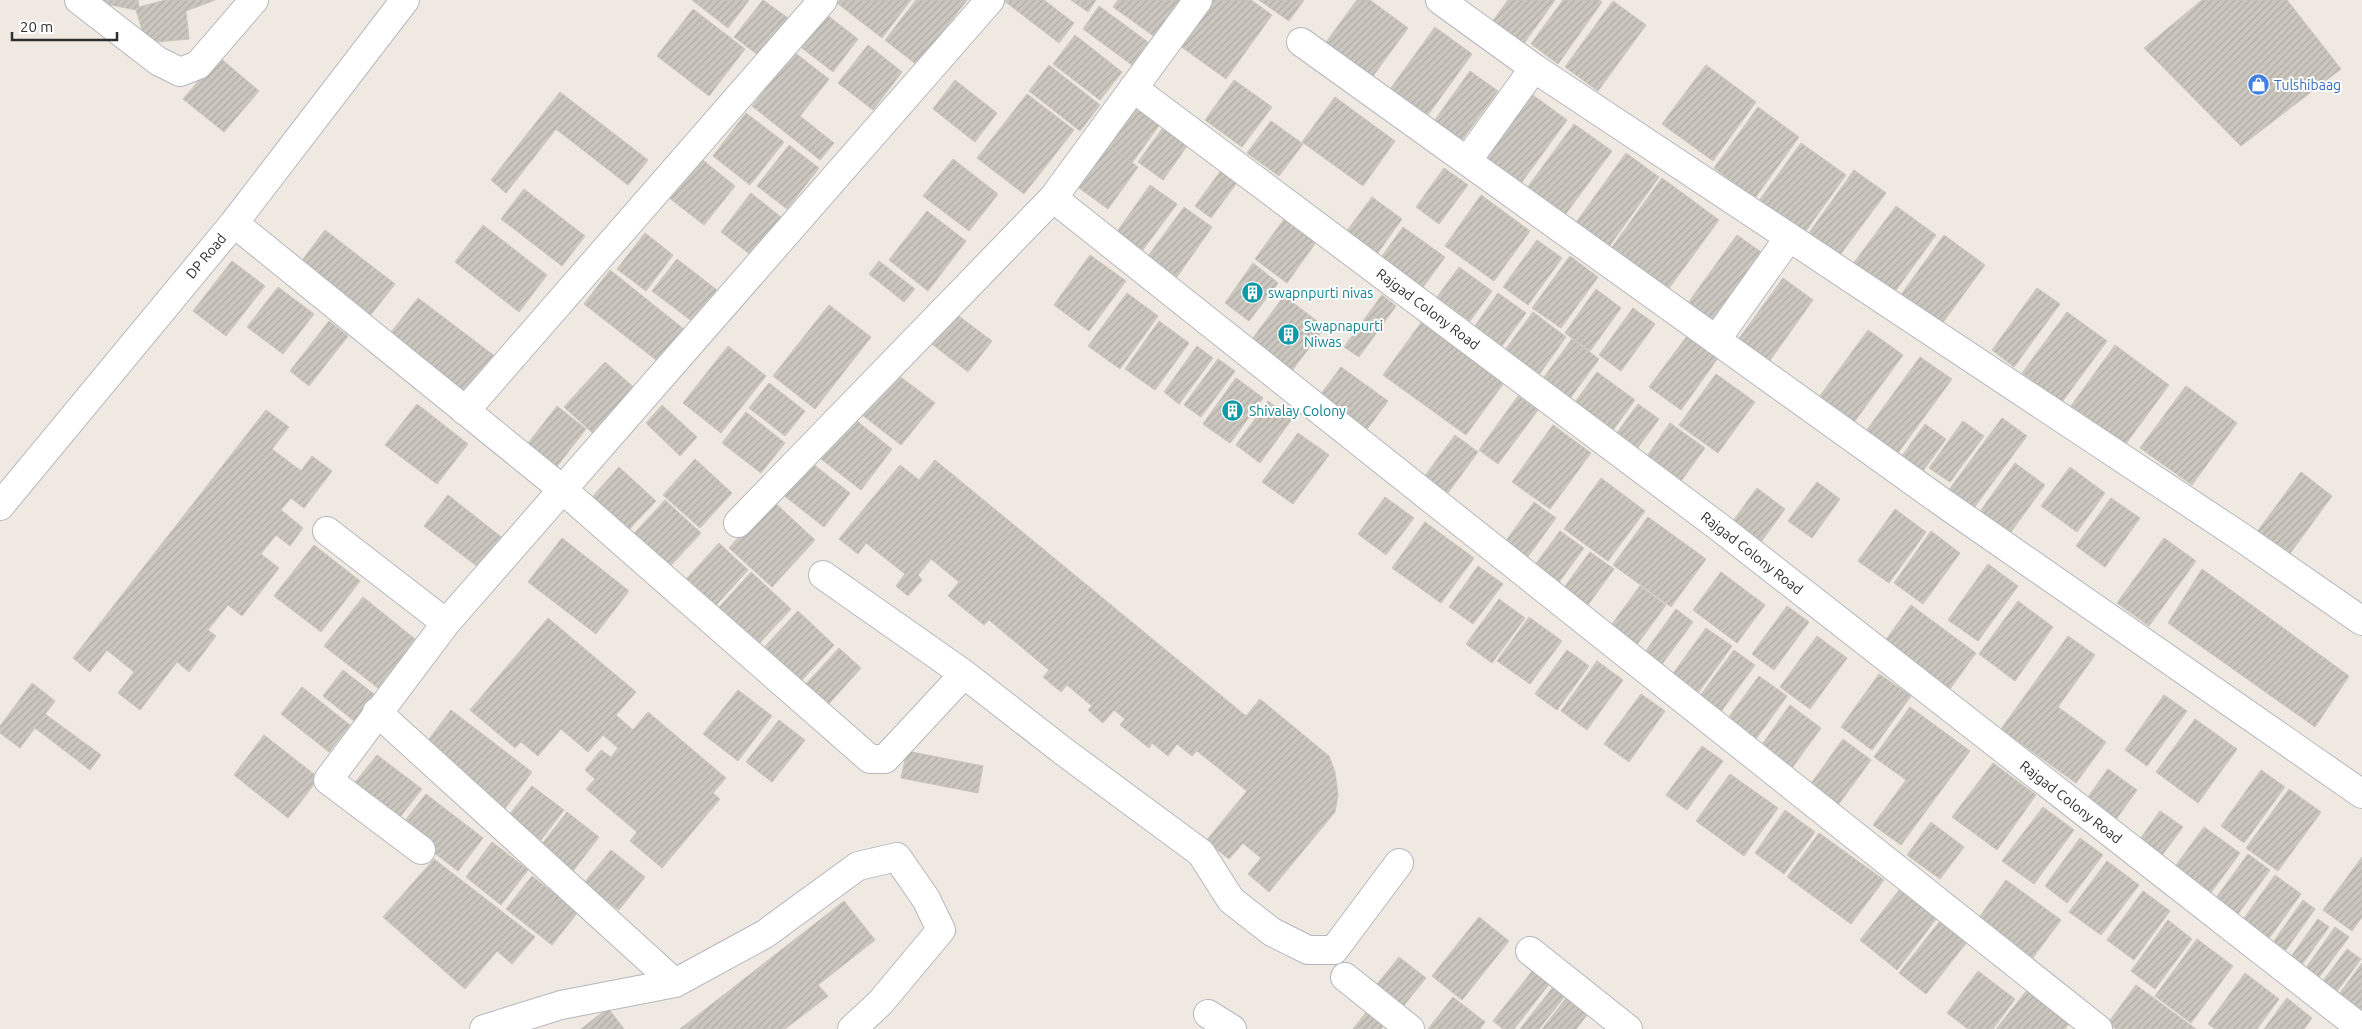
<svg xmlns="http://www.w3.org/2000/svg" width="2362" height="1029" viewBox="0 0 2362 1029" font-family="Ubuntu,sans-serif">
<style>
.building{fill:url(#building-hatch);stroke:#cbc5ba}
.lines{fill:none;stroke-linecap:round;stroke-linejoin:round}
.minor-casing{stroke:#b4b7c1;stroke-width:30}
.minor{stroke:#fff;stroke-width:28}
.labels{text-anchor:middle;stroke-width:4;stroke-linejoin:round;paint-order:stroke}
.shop-label{font-size:14px;fill:#366cbe;stroke:#fff;text-anchor:start}
.street-label{font-size:14px;fill:#2e2e2e;stroke:#fff}
.culture-label{font-size:14px;fill:#0d838f;stroke:#fff;text-anchor:start}
</style>
<defs>
<pattern id="building-hatch" width="6" height="6" patternUnits="userSpaceOnUse" patternTransform="scale(1.25)"><rect width="6" height="6" fill="#cbc7bf"/><path d="M-1 1l2-2M0 6l6-6M5 7l2-2" fill="none" stroke="#afaba4"/></pattern>
</defs>
<rect width="100%" height="100%" fill="#efe9e1"/>
<!-- building -->
<path class="building" d="M101,0h37l1,7 27,-7h49l-29,11 3,28 -43,4 -10,-33 -35,-7z
M692,0h57l-21,28z
M763,0l32,23 -29,38 -32,-24z
M840,0h71l-29,38 -45,-35z
M916,0h51l-50,65 -32,-25z
M1003,0h41l30,23 -15,20z
M1071,0h25l-8,12z
M1118,0h64l-27,37 -42,-30z
M1207,0h44l21,15 -46,64 -50,-36z
M1259,0h45l-15,21z
M1357,0h13l38,28 -40,55 -47,-34z
M1508,0h47l-32,45 -31,-23z
M1563,0h36l3,2 -44,62 -27,-20z
M2202,0h85l54,69 -100,77 -97,-98z
M1613,1l33,24 -48,66 -33,-24z
M1099,6l49,36 -16,23 -49,-36z
M693,9l52,40 -36,47 -52,-40z
M823,12l35,27 -25,33 -35,-27z
M1435,27l37,27 -47,65 -37,-27z
M1075,35l47,37 -22,28 -47,-36z
M868,45l34,27 -29,38 -35,-27z
M794,52l35,27 -29,37 34,27 -14,17 -68,-54z
M219,57l40,34 -35,41 -41,-33z
M1049,65l51,40 -20,26 -51,-40z
M1706,65l50,37 -43,59 -51,-37z
M1470,71l28,20 -39,53 -27,-20z
M955,80l42,33 -22,29 -42,-33z
M1234,80l38,27 -30,40 -37,-27z
M1526,90l41,30 -53,73 -41,-30z
M560,92l88,68 -20,25 -72,-56 -50,64 -15,-13z
M1027,94l47,36 -50,64 -47,-36z
M1335,97l60,44 -32,45 -61,-44z
M1136,101l27,19 -31,43 -26,-20z
M1758,107l41,30 -44,61 -41,-30z
M746,113l38,29 -34,43 -37,-29z
M1271,121l32,23 -24,32 -32,-23z
M1167,122l25,17 -29,41 -25,-18z
M1574,124l38,27 -53,72 -38,-27z
M1105,143l33,24 -30,42 -33,-24z
M1801,143l45,32 -43,60 -45,-33z
M789,145l30,23 -32,41 -30,-23z
M1626,153l33,24 -51,71 -33,-24z
M699,157l36,29 -31,39 -36,-28z
M953,159l45,35 -29,37 -46,-35z
M1228,161l16,12 -33,45 -16,-12z
M1444,168l24,17 -29,39 -23,-17z
M1854,170l32,23 -49,66 -31,-22z
M1662,178l57,42 -52,71 -57,-41z
M1150,185l27,19 -35,47 -26,-18z
M524,189l61,47 -23,30 -61,-47z
M751,193l31,25 -30,38 -31,-24z
M1481,195l49,36 -36,50 -49,-35z
M1372,197l30,22 -25,35 -31,-22z
M1896,206l40,29 -45,62 -41,-29z
M1184,207l28,20 -35,50 -29,-21z
M927,211l39,30 -38,50 -39,-31z
M1287,215l32,23 -32,45 -32,-24z
M483,225l64,50 -28,37 -64,-50z
M1403,227l42,30 -24,33 -41,-31z
M325,230l70,54 -29,37 -69,-54z
M645,233l28,22 -27,36 -29,-22z
M1737,235l24,17 -49,68 -24,-17z
M1944,235l41,30 -46,63 -41,-29z
M1537,240l25,18 -34,47 -25,-18z
M1090,255l36,26 -37,50 -35,-26z
M1570,256l28,21 -37,51 -29,-20z
M677,259l40,31 -24,32 -41,-31z
M232,261l33,25 -39,50 -33,-25z
M879,261l36,28 -11,13 -35,-28z
M1253,263l25,20 -29,38 -24,-18z
M1459,267l33,24 -22,30 -33,-24z
M610,270l75,60 -25,33 -76,-59z
M1783,278l30,22 -47,66 -31,-22z
M278,287l36,27 -31,40 -36,-27z
M2037,288l23,16 -46,63 -22,-17z
M1596,289l25,19 -31,43 -25,-18z
M1127,293l31,23 -38,53 -32,-23z
M1498,293l28,20 -24,33 -27,-20z
M1382,295l14,11 -37,51 -15,-10z
M1284,296l41,31 -34,45 -41,-30z
M418,298l78,59 -33,43 -78,-60z
M829,305l42,32 -56,72 -42,-33z
M1633,308l22,16 -34,47 -22,-16z
M952,311l40,30 -24,31 -40,-31z
M1533,312l33,25 -30,42 -34,-25z
M2067,312l40,29 -45,61 -40,-29z
M1423,320l83,60 -40,55 -83,-60z
M329,321l19,15 -39,50 -19,-15z
M1159,321l30,22 -34,47 -30,-21z
M1868,330l35,25 -51,70 -35,-25z
M1687,336l31,22 -37,52 -32,-23z
M1572,339l27,20 -33,45 -27,-20z
M2115,345l54,40 -44,60 -54,-39z
M728,346l38,30 -45,57 -38,-30z
M1197,346l16,12 -34,46 -15,-12z
M1920,357l32,22 -57,78 -31,-23z
M1218,359l17,12 -34,46 -17,-12z
M605,362l33,29 -41,46 -33,-30z
M1341,367l47,34 -23,31 -47,-34z
M890,369l45,34 -34,42 -44,-34z
M1597,372l38,28 -27,37 -38,-28z
M1716,374l39,28 -37,51 -39,-28z
M1236,378l27,20 -33,45 -27,-19z
M1236,378l27,20 -33,45 -27,-19z
M769,383l36,28 -20,25 -36,-28z
M2186,386l51,37 -45,62 -52,-37z
M1518,396l20,14 -40,54 -19,-14z
M1268,401l24,18 -32,44 -24,-18z
M417,404l51,40 -31,40 -52,-39z
M1638,404l21,15 -25,34 -21,-15z
M662,405l35,32 -17,19 -34,-33z
M557,406l29,23 -35,45 -29,-23z
M266,410l23,17 -17,22 29,22 11,-15 20,15 -28,37 -13,-10 -10,12 22,18 -13,18 -14,-11 -15,19 18,14 -37,48 -14,-11 -20,25 8,6 -27,36 -12,-10 -37,48 -22,-17 16,-21 -27,-22 -17,22 -17,-14z
M746,412l39,31 -24,30 -39,-30z
M848,414l44,35 -31,41 -45,-35z
M2002,418l25,18 -59,80 -25,-18z
M1963,421l21,15 -34,46 -21,-14z
M1670,423l35,25 -24,33 -34,-25z
M1925,424l21,15 -31,43 -21,-15z
M1553,425l38,28 -41,56 -38,-27z
M1298,433l31,22 -36,49 -31,-22z
M1455,435l23,17 -36,49 -23,-17z
M695,459l37,34 -32,35 -37,-33z
M935,460l311,256 14,-17 69,57 6,16 3,23 -3,17 -66,80 -21,-18 13,-16 -18,-15 -14,16 -23,-18 41,-50 -50,-40 -5,5 -15,-12 -9,12 -16,-13 -3,5 -29,-23 5,-6 -11,-9 -11,13 -15,-13 4,-4 -25,-21 -6,7 -18,-15 6,-7 -60,-50 -5,5 -36,-29 11,-14 -28,-23 -13,16 4,5 -14,16 -12,-10 9,-12 -39,-31 -8,11 -19,-15 61,-74 19,15z
M809,461l41,32 -26,34 -42,-33z
M2015,463l30,22 -42,58 -30,-22z
M619,467l37,34 -34,36 -36,-33z
M2070,467l35,26 -28,39 -36,-26z
M2301,472l31,24 -43,59 -32,-23z
M1601,478l44,33 -37,50 -44,-32z
M1817,482l23,17 -28,39 -24,-17z
M1757,488l28,21 -24,33 -28,-21z
M448,495l57,45 -23,30 -58,-44z
M1385,497l29,21 -28,37 -28,-21z
M2111,498l29,20 -35,49 -29,-21z
M665,500l36,33 -38,41 -36,-33z
M772,500l43,40 -43,47 -43,-39z
M1534,502l22,16 -34,47 -22,-16z
M1895,509l31,23 -37,51 -31,-22z
M1648,517l58,42 -35,48 -58,-42z
M1425,522l49,36 -33,45 -49,-35z
M1560,531l24,17 -30,41 -24,-17z
M1931,531l29,22 -37,51 -29,-21z
M562,538l67,53 -33,43 -68,-52z
M2164,538l32,23 -47,65 -32,-23z
M719,543l29,27 -39,43 -29,-27z
M314,545l46,36 -39,51 -47,-36z
M1590,552l24,17 -32,44 -24,-17z
M1988,564l30,22 -40,55 -30,-21z
M1478,566l25,18 -30,40 -24,-17z
M2202,569l147,107 -34,51 -147,-104z
M751,572l40,37 -37,40 -40,-36z
M1721,572l44,33 -28,38 -44,-33z
M1640,586l26,19 -36,49 -26,-19z
M363,597l52,42 -37,49 -54,-42z
M1499,599l26,19 -33,45 -26,-19z
M2018,601l35,26 -38,54 -36,-27z
M1911,605l65,48 -26,36 -65,-48z
M1787,606l22,16 -35,48 -22,-16z
M1676,609l17,13 -36,49 -17,-12z
M798,611l36,34 -40,44 -37,-34z
M1529,617l33,24 -32,43 -33,-23z
M548,618l88,74 -20,23 17,15 15,-18 78,66 -13,15 7,6 -58,69 -32,-27 7,-9 -51,-43 9,-10 -10,-9 16,-20 10,7 7,-9 -15,-13 -15,17 -27,-23 -23,27 -17,-14 -6,6 -45,-38z
M1706,628l26,18 -34,47 -26,-18z
M1817,636l30,22 -37,51 -30,-22z
M2068,636l27,19 -37,52 48,35 -30,41 -75,-54z
M839,648l22,20 -35,39 -23,-20z
M1567,650l22,16 -32,44 -22,-16z
M1734,650l21,15 -35,48 -21,-16z
M1597,661l26,19 -36,50 -26,-19z
M343,670l36,28 -20,27 -36,-29z
M1879,674l32,22 -39,54 -31,-23z
M1759,676l28,20 -36,50 -28,-21z
M32,683l23,18 -10,13 56,41 -11,15 -55,-42 -15,20 -20,-15v-7z
M302,687l48,38 -21,27 -48,-38z
M738,690l34,26 -34,45 -35,-27z
M1641,694l24,17 -36,51 -25,-18z
M2164,695l23,16 -40,55 -22,-16z
M1790,705l31,23 -34,47 -31,-22z
M1910,707l60,44 -69,94 -28,-20 33,-45 -32,-23z
M451,710l81,62 -28,38 -81,-63z
M2195,719l42,30 -39,54 -42,-31z
M779,720l26,20 -33,42 -26,-20z
M264,735l55,43 -31,40 -54,-43z
M1843,739l28,21 -38,52 -28,-20z
M1702,746l21,15 -36,49 -21,-15z
M907,751l76,15 -5,27 -77,-15z
M377,755l45,34 -29,37 -45,-35z
M1993,763l43,32 -39,55 -45,-33z
M2108,769l29,21 -25,35 -29,-21z
M2261,770l24,17 -41,56 -23,-17z
M1730,774l48,34 -34,48 -48,-35z
M532,786l32,24 -23,30 -32,-25z
M2289,789l32,23 -43,59 -32,-23z
M426,794l57,44 -25,33 -58,-44z
M2043,807l31,23 -40,54 -32,-23z
M1785,810l30,22 -31,42 -29,-21z
M2160,811l23,16 -26,35 -22,-16z
M567,812l32,25 -29,38 -32,-26z
M1931,822l33,25 -24,32 -33,-24z
M2204,827l36,26 -30,41 -36,-26z
M1819,833l65,47 -33,44 -64,-47z
M2080,838l23,17 -36,48 -22,-17z
M492,842l36,28 -27,35 -35,-28z
M611,850l34,27 -26,33 -35,-27z
M2248,854l22,16 -35,48 -22,-16z
M2362,857v60l-10,14 -29,-21z
M434,859l101,78 -23,27 -15,-13 -32,38 -82,-72z
M2107,861l32,24 -38,50 -32,-23z
M2275,875l26,19 -36,50 -26,-19z
M532,876l46,36 -26,33 -46,-36z
M2006,880l55,40 -32,43 -54,-40z
M1900,889l37,29 -40,52 -37,-30z
M2143,891l27,20 -36,49 -27,-20z
M2303,900l12,9 -34,48 -12,-9z
M844,901l31,39 -57,45 10,11 -43,33h-105z
M1479,917l30,24 -47,59 -30,-24z
M2318,919l11,8 -33,46 -11,-8z
M2168,920l24,19 -37,50 -24,-18z
M1940,921l27,21 -41,52 -27,-21z
M2335,927l14,10 -35,47 -13,-9z
M2197,939l36,27 -42,57 -36,-27z
M2347,949l14,10 -31,42 -14,-11z
M1399,957l27,21 -25,31 -27,-21z
M2362,963v52l-25,-18z
M1537,965l17,13 -40,51h-11l-10,-8z
M1978,971l37,28 -22,30h-25l-21,-16z
M2245,973l34,26 -22,30h-42l-7,-5z
M1557,982l12,9 -30,38h-19z
M2136,985l60,44h-80l-8,-6z
M1574,988l21,17 -19,24h-34z
M2028,989l43,32 -6,8h-69z
M1453,997l32,25 -5,7h-52z
M2287,998l25,20 -8,11h-40z
M608,1008l16,21h-43z
M1367,1011l17,14 -3,4h-28z"/>
<g class="lines">
<defs>
<path id="minor" d="M79,0l79,61 22,11 18,-7 56,-65
M1440,0l94,68 707,469 121,84
M1301,42l641,460 420,292
M1133,88l586,439 643,502
M1467,161l67,-93
M1053,198l145,-198
M234,223l328,266 308,270h15l79,-85 103,80 134,99 30,47 41,32 36,18h26l65,-87
M1716,340l72,-101
M465,411l358,-411
M0,506l234,-283 171,-223
M738,523l315,-325 1045,831
M327,531l119,92
M823,575l141,99
M377,712l298,271
M421,850l-93,-70 118,-157 544,-623
M1530,951l98,78
M1345,977l65,52
M1208,1014l24,15
M484,1029l77,-24 114,-22 90,-49 93,-68 39,-9 29,42 15,31 -61,73 -28,26"/>
</defs>
<!-- minor casing -->
<use href="#minor" class="minor-casing"/>
<!-- minor -->
<use href="#minor" class="minor"/>
</g>
<!-- icons -->
<defs>
<symbol id="shop-disc" viewBox="-11 -11 22 22"><circle r="9.5" fill="#3f7fe0" stroke="#fff"/><path d="M-5-2.5h2.3a2.7 3.5 0 0 1 5.4 0H5L5.5 6h-11ZM-1.5-2.5h3a1.5 2.3 0 0 0-3 0Z" fill="#fff"/></symbol>
<symbol id="building-disc" viewBox="-11 -11 22 22"><circle r="9.5" fill="#0f9aa8" stroke="#fff"/><path d="M-4-6H4V6H1V3H-1V6H-4ZM-2.5-4.3h1.7v1.8h-1.7ZM.8-4.3h1.7v1.8H.8ZM-2.5-1h1.7V.8h-1.7ZM.8-1h1.7V.8H.8Z" fill="#fff"/></symbol>
</defs>
<g fill-rule="evenodd">
<use href="#shop-disc" x="2246" y="72" width="25" height="25"/>
<use href="#building-disc" x="1240" y="280" width="25" height="25"/>
<use href="#building-disc" x="1276" y="322" width="25" height="25"/>
<use href="#building-disc" x="1220" y="398" width="25" height="25"/>
</g>
<g class="labels">
<!-- shop labels -->
<g class="shop-label">
<text x="2274" y="90">Tulshibaag</text>
</g>
<!-- street labels -->
<g class="street-label">
<text transform="translate(206 256) rotate(-50)" y="5">DP Road</text>
<text transform="translate(1428 309) rotate(37)" y="5">Rajgad Colony Road</text>
<text transform="translate(1752 553) rotate(38)" y="5">Rajgad Colony Road</text>
<text transform="translate(2071 802) rotate(38)" y="5">Rajgad Colony Road</text>
</g>
<!-- culture labels -->
<g class="culture-label">
<text x="1268" y="298">swapnpurti nivas</text>
<text x="1304" y="331">Swapnapurti<tspan x="1304" dy="16">Niwas</tspan></text>
<text x="1249" y="416">Shivalay Colony</text>
</g>
</g>
<!-- scale -->
<path d="M12 32v8h105v-8" fill="none" stroke="#2e2e2e" stroke-width="2.5"/>
<text x="20" y="32" font-size="15" fill="#2e2e2e" stroke="#ffffff" stroke-width="4" paint-order="stroke">20 m</text>
</svg>
